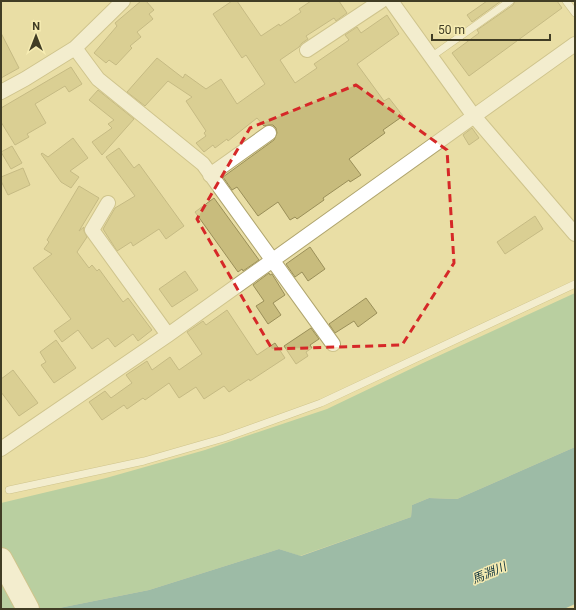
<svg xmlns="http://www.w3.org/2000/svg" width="576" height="610" viewBox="0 0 576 610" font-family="Roboto,'Noto Sans JP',sans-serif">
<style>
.green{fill:#7ebd99}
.water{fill:#4291a7}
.building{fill:#c8bc7d;stroke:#9a8f59}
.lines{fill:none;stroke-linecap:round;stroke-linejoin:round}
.lane-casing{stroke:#b0a56e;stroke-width:8}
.street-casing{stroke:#b0a56e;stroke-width:16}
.primary-casing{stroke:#b0a56e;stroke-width:24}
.lane{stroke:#fff;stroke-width:7}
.street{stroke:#fff;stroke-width:14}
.primary{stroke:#fff;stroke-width:22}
.marked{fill:none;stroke:#d62828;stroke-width:3;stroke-dasharray:8 5;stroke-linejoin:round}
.labels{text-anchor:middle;stroke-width:3;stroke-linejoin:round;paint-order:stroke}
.water-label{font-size:12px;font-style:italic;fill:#113640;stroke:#f6ecb2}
</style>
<rect width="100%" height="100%" fill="#e9dea5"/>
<!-- green -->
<path class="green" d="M575,293v154l-118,52 -28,-1 -17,7 -1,12 -111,39 -21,-7 -130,41 -95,19h-53v-106l105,-25 99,-28 122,-41 96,-46z"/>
<!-- water -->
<path class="water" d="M575,447v157l-11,5h-510l95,-19 130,-41 22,7 110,-39 1,-12 17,-7 28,1z"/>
<!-- building -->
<path class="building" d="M141,1h5l8,9 -5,4 4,5 -16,13 4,5 -11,9 2,2 -16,17 -7,-5 -3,3 -12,-10 23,-27 -2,-3z
M232,1h5l24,35 18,-12 1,2 21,-14 -2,-3 12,-8h28l8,12 -11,8 -2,-3 -28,18 2,3 -6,4 -3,4 -19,13 15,23 22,-15 -3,-4 35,-24 -4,-5 12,-8 4,6 26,-18 12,19 -42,30 27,37 5,-3 14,18 -20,14 2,3 -36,26 12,16 -11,7 -1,-2 -26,18 1,2 -27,19 -2,-2 -5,3 -12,-18 -20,14 -21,-29 -5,3 -9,-13 51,-37 3,-7 -1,-5 -3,-3h-4l-5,1 -7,-8 -29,23 -1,-2 -12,9 -2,-3 -9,7 -8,-9 10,-7 -2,-3 2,-2 -20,-30 6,-4 -24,-16 -23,25 -18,-14 30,-34 26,20 2,-4 21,15 15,-10 16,25 28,-20 -19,-29 -4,3 -29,-44z
M487,1h14l-29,21 -5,-7z
M515,1h42l5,7 -93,68 -17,-23 27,-20 -2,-3 36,-25z
M1,33l18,35 -18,10z
M71,67l11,17 -13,8 -4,-6 -30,18 11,19 -19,11 2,3 -14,8 -14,-23v-14z
M98,90l36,29 -32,36 -10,-13 20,-14 -4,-4 6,-4 -25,-20z
M472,128l7,10 -10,7 -6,-10z
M73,138l15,20 -18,13 9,6 -8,11 -10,-6 -20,-28 1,-1 6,4z
M12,146l10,17 -11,6 -10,-17z
M119,148l15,20 5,-4 45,62 -18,13 -7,-10 -26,17 -2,-4 -14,9 -14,-22 12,-21 20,-12 -29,-39z
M23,168l7,17 -22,10 -7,-14v-4z
M79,186l20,12 -20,33 5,-4v4l3,6 -10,15 12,16 3,-3 5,6 2,-2 24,33 5,-4 24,32 -14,11 -5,-7 -18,13 -7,-9 -16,11 -14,-19 -16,12 -8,-11 17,-12 -38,-51 19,-14 -8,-5 5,-7 -2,-2z
M214,198l45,62 -16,11 -1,-2 -4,3 -43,-60z
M535,216l8,13 -38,25 -8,-12z
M310,247l15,22 -17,12 -6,-9 -7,5 -9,-13z
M185,271l13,19 -26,17 -13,-18z
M269,273l1,2 2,-1 13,21 -12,8 8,12 -13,9 -12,-18 8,-5 -11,-16z
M366,298l11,15 -19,14 -4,-6 -19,12 -6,-9z
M227,310l30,45 18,-12 10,15 -35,23 -1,-2 -20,13 -5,-6 -20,13 -8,-12 -17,11 -10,-15 -24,17 -2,-2 -16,11 -3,-4 -22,15 -13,-18 16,-11 6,7 21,-15 -6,-8 21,-14 5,9 18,-13 9,13 23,-16 -15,-22 16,-11 3,4z
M311,328l8,11 -9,6 2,3 -6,4 2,4 -12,8 -12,-18z
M56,340l20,28 -22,15 -13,-18 5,-3 -6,-10z
M13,370l25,33 -19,13 -18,-24v-13z"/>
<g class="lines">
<defs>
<path id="lane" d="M566,1l9,12
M431,57l79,-56
M9,490l135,-29 80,-23 97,-35 254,-119"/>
<path id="street" d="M391,1l82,114 102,119
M75,48l23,31 105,85 130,180
M307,50l74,-49
M1,92l24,-13 50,-31 48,-47
M210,175l59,-42
M108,203l-16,27 76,105
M1,449l167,-114 407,-291"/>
<path id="primary" d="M1,559l27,50"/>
</defs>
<!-- lane casing -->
<use href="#lane" class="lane-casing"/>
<!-- street casing -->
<use href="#street" class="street-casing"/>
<!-- primary casing -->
<use href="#primary" class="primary-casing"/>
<!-- lane -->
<use href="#lane" class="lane"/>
<!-- street -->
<use href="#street" class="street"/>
<!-- primary -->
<use href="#primary" class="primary"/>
</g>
<!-- marked area -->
<path d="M0 0H576V610H0ZM356,85l91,65 7,113 -52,82 -130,4 -75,-130 53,-91z" fill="#e9dea5" fill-opacity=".55" fill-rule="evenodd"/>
<path class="marked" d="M356,85l91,65 7,113 -52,82 -130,4 -75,-130 53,-91z"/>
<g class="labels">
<!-- water labels -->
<g class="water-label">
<text transform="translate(489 573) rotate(-23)" y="4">馬淵川</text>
</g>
</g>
<!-- border -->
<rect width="576" height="610" fill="none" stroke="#413d25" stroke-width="4"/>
<!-- north arrow -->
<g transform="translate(36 36)" stroke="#f6ecb2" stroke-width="3" paint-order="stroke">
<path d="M0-3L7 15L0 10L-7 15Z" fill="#413d25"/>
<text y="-6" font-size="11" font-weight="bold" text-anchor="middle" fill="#413d25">N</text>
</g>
<!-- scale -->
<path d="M432 34v6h118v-6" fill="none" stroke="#413d25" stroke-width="2"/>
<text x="438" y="34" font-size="12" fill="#413d25" stroke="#f6ecb2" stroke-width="3" paint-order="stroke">50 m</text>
</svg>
